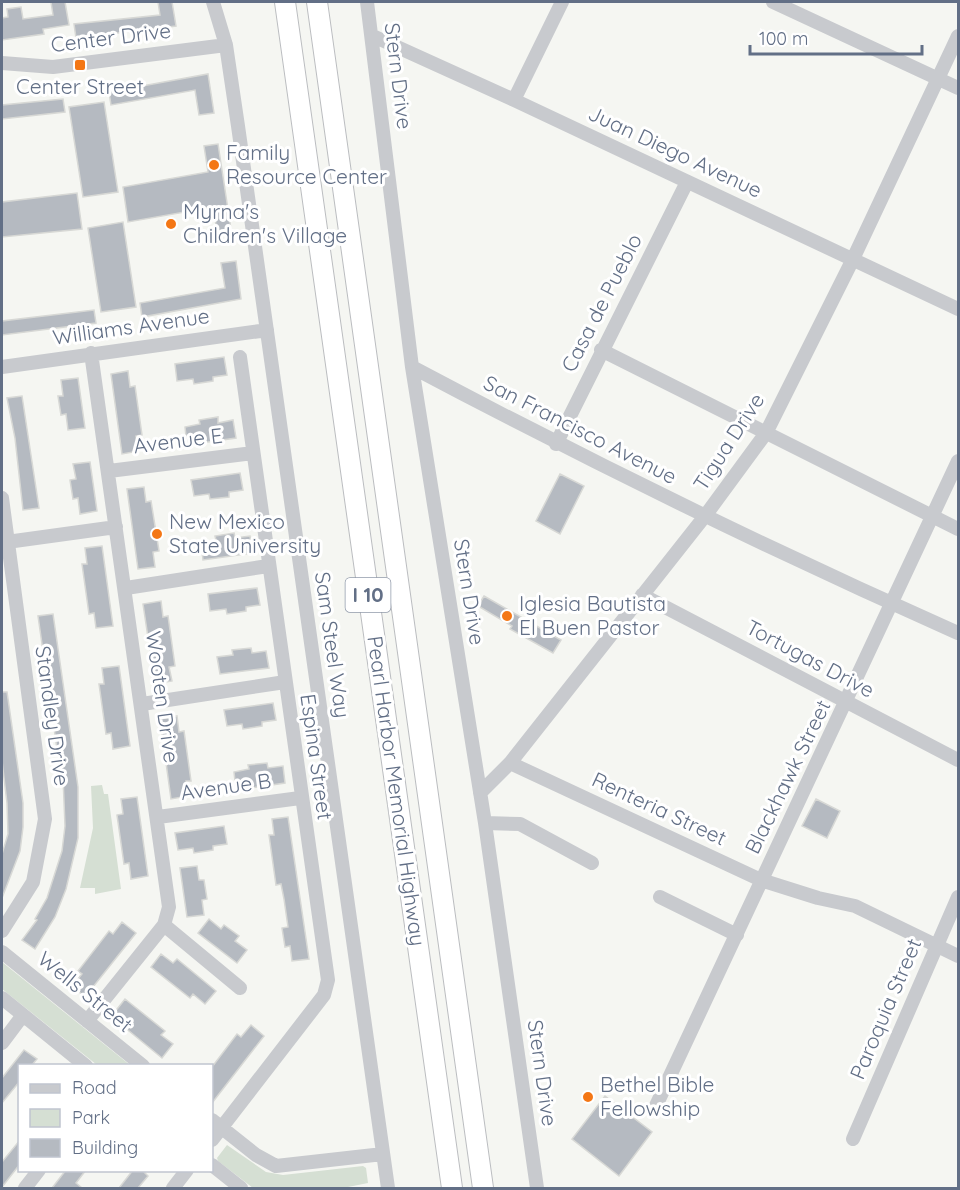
<svg xmlns="http://www.w3.org/2000/svg" width="960" height="1190" viewBox="0 0 960 1190" font-family="Quicksand,sans-serif">
<style>
.green{fill:#d5dfd3}
.building{fill:#b5bac1;stroke:#d7d8d5;stroke-width:1.5}
.lines{fill:none;stroke-linecap:round;stroke-linejoin:round}
.highway-casing{stroke:#bbbdc0;stroke-width:22}
.minor{stroke:#c8cace;stroke-width:14}
.highway{stroke:#fff;stroke-width:20}
.poi-dot{fill:#f47715;stroke:#fff;stroke-width:2}
.labels{text-anchor:middle;stroke-width:6;stroke-linejoin:round;paint-order:stroke}
.shield{fill:#fff;stroke:#919aaa;stroke-width:1.5}
.shield-label{font-size:20px;font-weight:bold;fill:#626f86}
.street-label{font-size:21px;fill:#626f86;stroke:#fff}
.poi-label{font-size:21px;fill:#626f86;stroke:#fff;text-anchor:start}
</style>
<rect width="100%" height="100%" fill="#f5f6f2"/>
<!-- green -->
<path class="green" d="M102,785l2,9h4l13,95 -26,5v-6h-15l13,-60 -2,-42z
M2,962l128,103h-33l-95,-76z
M227,1145l39,27 17,3 80,-9 3,2 2,15 -25,5h-90l-35,-27 -1,-3z"/>
<!-- building -->
<path class="building" d="M51,2h14l4,23 -26,4 1,5 -42,6v-22l6,-1 -1,-8 14,-2 2,12 30,-4z
M158,2h14l4,24 -100,12 -2,-14 86,-9z
M208,74l6,39 -15,2 -4,-25 -84,15 -2,-13z
M63,99l2,13 -63,7v-14z
M104,102l14,90 -35,5 -14,-90z
M218,144l13,85 -14,2 -4,-24 -85,15 -5,-35 85,-15 -4,-26z
M77,193l5,36 -80,8v-35z
M123,222l13,85 -35,5 -13,-84z
M236,261l5,38 -99,18 -2,-14 85,-15 -4,-25z
M94,310l2,13 -94,12v-14z
M224,357l3,18 -14,2v4l-19,3 -1,-5 -16,2 -2,-17z
M128,371l2,16 5,-1 7,49 -6,1 3,15 -17,3 -11,-80z
M78,378l7,50 -17,2 -2,-16 -5,1 -3,-19h5l-2,-16z
M22,396l17,112 -16,2 -8,-72 -8,-40z
M218,417v6l15,-3 3,18 -49,7 -2,-18 15,-3 -1,-4z
M90,462l7,49 -17,3 -2,-16 -5,1 -3,-19 6,-1 -3,-15z
M240,473l3,17 -14,2v5l-19,2 -1,-5 -15,2 -3,-16z
M560,474l24,12 -24,48 -24,-13z
M144,487l2,15 5,-1 8,50 -6,1 2,15 -17,2 -11,-80z
M234,533l1,5 15,-2 2,17 -49,7 -2,-18 15,-2 -1,-4z
M102,546l11,80 -17,2 -2,-15 -5,1 -7,-50h5l-2,-16z
M257,588l3,17 -14,2v4l-19,3 -1,-5 -16,2 -2,-17z
M484,596l77,44 -8,13 -43,-24 2,-3 -34,-20z
M161,601l2,16 5,-1 7,50 -6,1 3,14 -17,3 -12,-80z
M53,614l25,173v51l-12,51 -11,28 -20,32 -13,-9 15,-20 -2,-1 12,-21 15,-47 3,-25 -2,-49h-2l-23,-161z
M251,648l1,5 14,-2 3,17 -49,6 -3,-17 16,-2 -1,-5z
M119,666l11,80 -17,3 -2,-16 -5,1 -7,-50h5l-2,-16z
M2,692h5l16,111v24l-3,24 -18,47v-44l6,-20 -1,-31 -5,-42z
M273,703l3,17 -14,2v4l-19,3 -1,-5 -15,2 -3,-16z
M177,716l2,16 5,-1 7,50h-5l2,15 -17,3 -11,-80z
M267,763l1,5 15,-2 2,17 -49,7 -2,-18 15,-3 -1,-4z
M137,797l11,79 -17,3 -2,-16 -5,1 -7,-49 6,-1 -2,-15z
M816,799l24,12 -13,27 -25,-12z
M288,817l21,142 -17,2 -2,-15 -5,1 -3,-19 6,-1 -4,-28 -3,-15 -5,1 -7,-50h5l-2,-16z
M224,826l3,18 -14,2v4l-19,3 -1,-5 -15,2 -3,-17z
M197,866l2,14h5l3,19 -5,1 2,15 -17,2 -7,-49z
M209,919l12,10 3,-4 15,11 -4,5 12,9 -10,13 -39,-30z
M122,922l14,11 -51,64 -13,-11 10,-12 -4,-3 31,-40 4,3z
M161,954l12,9 4,-4 39,32 -11,13 -12,-10 -3,4 -39,-31z
M125,999l40,32 -4,4 12,9 -11,14 -39,-32 3,-3 -12,-10z
M251,1025l13,11 -52,67v-36l25,-33 4,3z
M24,1050l13,9 -5,6h-12v16l-18,22v-25z
M605,1096l47,36 -33,44 -47,-37z
M20,1140v24l-18,23v-25z
M66,1170h20l-10,13 6,5h-30z
M133,1170h9l6,6 -10,12h-19z"/>
<g class="lines">
<defs>
<path id="highway" d="M285,2l167,1186
M317,2l166,1186"/>
</defs>
<!-- highway casing -->
<use href="#highway" class="highway-casing"/>
<!-- minor -->
<path class="minor" d="M213,2l13,43 12,81 150,1062
M367,2l45,365 73,456 52,365
M773,2l185,86
M373,36l141,64 444,209
M2,63l51,4 173,-22
M514,100l48,-98
M601,350l357,179
M2,367l265,-37
M412,367c179,95 361,184 546,266
M556,444l131,-262
M109,471l144,-18
M2,498l43,321 -12,63 -31,49
M7,542l109,-15
M126,588l142,-22
M642,595l316,165
M142,704l143,-22
M510,763l251,117 57,18 37,8 103,50
M480,793l30,-30 195,-247 61,-83 87,-174 105,-223
M158,817l142,-19
M485,823l35,1 72,39
M660,897l77,38
M164,925l76,63
M2,952l141,114
M2,998l84,68
M87,1021l77,-96 5,-18 -78,-554
M2,1043l21,-28
M654,1110l304,-649
M212,1120l44,35 20,11 107,-12
M853,1139l105,-242
M212,1140l112,-145 4,-15 -88,-623
M212,1165l29,23
M25,1188l14,-18
M173,1188l14,-18"/>
<!-- highway -->
<use href="#highway" class="highway"/>
</g>
<!-- markers -->
<g class="poi-dot">
<rect x="74" y="59" width="12" height="12" rx="3"/>
<circle cx="214" cy="165" r="6"/>
<circle cx="171" cy="224" r="6"/>
<circle cx="157" cy="534" r="6"/>
<circle cx="507" cy="616" r="6"/>
<circle cx="588" cy="1097" r="6"/>
</g>
<g class="labels">
<!-- shield labels -->
<rect class="shield" x="345.5" y="578" width="45" height="34" rx="4.5"/>
<g class="shield-label">
<text x="368" y="602">I 10</text>
</g>
<!-- street labels -->
<g class="street-label">
<text transform="translate(111 38) rotate(-7)" y="7">Center Drive</text>
<text transform="translate(398 76) rotate(83)" y="7">Stern Drive</text>
<text transform="translate(675 152) rotate(25)" y="7">Juan Diego Avenue</text>
<text transform="translate(602 303) rotate(-63)" y="7">Casa de Pueblo</text>
<text transform="translate(131 327) rotate(-8)" y="7">Williams Avenue</text>
<text transform="translate(580 430) rotate(27)" y="7">San Francisco Avenue</text>
<text transform="translate(178 441) rotate(-7)" y="7">Avenue E</text>
<text transform="translate(729 442) rotate(-57)" y="7">Tigua Drive</text>
<text transform="translate(469 592) rotate(81)" y="7">Stern Drive</text>
<text transform="translate(332 645) rotate(82)" y="7">Sam Steel Way</text>
<text transform="translate(810 659) rotate(28)" y="7">Tortugas Drive</text>
<text transform="translate(162 697) rotate(82)" y="7">Wooten Drive</text>
<text transform="translate(52 716) rotate(82)" y="7">Standley Drive</text>
<text transform="translate(316 757) rotate(82)" y="7">Espina Street</text>
<text transform="translate(788 777) rotate(-64)" y="7">Blackhawk Street</text>
<text transform="translate(226 787) rotate(-8)" y="7">Avenue B</text>
<text transform="translate(396 791) rotate(82)" y="7">Pearl Harbor Memorial Highway</text>
<text transform="translate(659 809) rotate(25)" y="7">Renteria Street</text>
<text transform="translate(85 992) rotate(39)" y="7">Wells Street</text>
<text transform="translate(886 1009) rotate(-67)" y="7">Paroquia Street</text>
<text transform="translate(542 1073) rotate(82)" y="7">Stern Drive</text>
</g>
<!-- poi labels -->
<g class="poi-label">
<text x="80" y="94" text-anchor="middle">Center Street</text>
<text x="226" y="160">Family<tspan x="226" dy="24">Resource Center</tspan></text>
<text x="183" y="219">Myrna's<tspan x="183" dy="24">Children's Village</tspan></text>
<text x="169" y="529">New Mexico<tspan x="169" dy="24">State University</tspan></text>
<text x="519" y="611">Iglesia Bautista<tspan x="519" dy="24">El Buen Pastor</tspan></text>
<text x="600" y="1092">Bethel Bible<tspan x="600" dy="24">Fellowship</tspan></text>
</g>
</g>
<!-- border -->
<rect width="960" height="1190" fill="none" stroke="#626f86" stroke-width="6"/>
<!-- legend -->
<rect x="18" y="1064" width="195" height="108" fill="#ffffff" stroke="#c0c5cf" stroke-width="1.5"/>
<rect x="30" y="1084" width="30" height="9" fill="#c8cace" stroke="#c0c5cf" stroke-width="1.5"/>
<text x="72" y="1094" font-size="18" fill="#626f86">Road</text>
<rect x="30" y="1109" width="30" height="18" fill="#d5dfd3" stroke="#c0c5cf" stroke-width="1.5"/>
<text x="72" y="1124" font-size="18" fill="#626f86">Park</text>
<rect x="30" y="1139" width="30" height="18" fill="#b5bac1" stroke="#c0c5cf" stroke-width="1.5"/>
<text x="72" y="1154" font-size="18" fill="#626f86">Building</text>
<!-- scale -->
<path d="M750 45v9h172v-9" fill="none" stroke="#626f86" stroke-width="3"/>
<text x="759" y="45" font-size="18" fill="#626f86" stroke="#ffffff" stroke-width="4.5" paint-order="stroke">100 m</text>
</svg>
